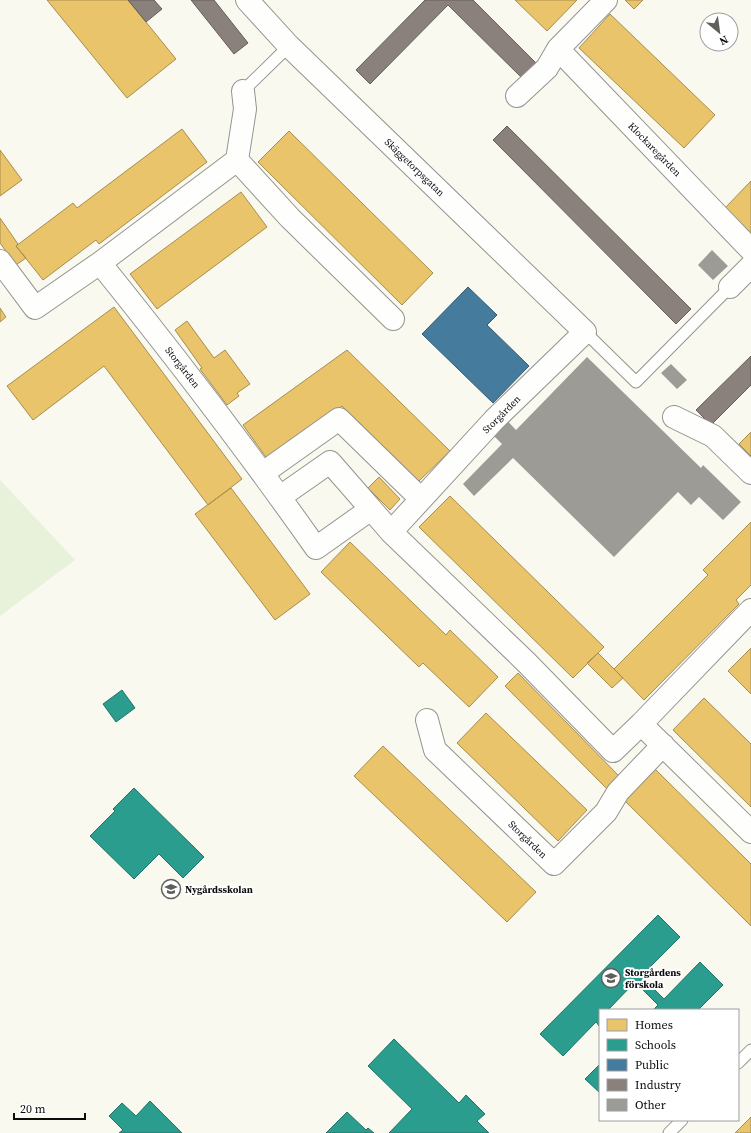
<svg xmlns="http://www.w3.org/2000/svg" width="751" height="1133" viewBox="0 0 751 1133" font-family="'Source Serif 4',serif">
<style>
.pitch{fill:#e8f2db}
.homes{fill:#e9c46a;stroke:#a78d4e}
.schools{fill:#2a9d8f;stroke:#217268}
.public{fill:#457b9d;stroke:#345a72}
.industry{fill:#8a817c;stroke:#645e5a}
.building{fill:#9c9b96}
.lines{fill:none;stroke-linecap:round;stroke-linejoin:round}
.service-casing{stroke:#93938f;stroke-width:13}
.minor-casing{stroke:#93938f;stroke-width:24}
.service{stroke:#fefefd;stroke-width:11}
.minor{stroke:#fefefd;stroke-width:22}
.labels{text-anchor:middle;stroke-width:4;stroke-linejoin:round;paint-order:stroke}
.street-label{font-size:10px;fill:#0c0c0c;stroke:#fff}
.poi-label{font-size:10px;font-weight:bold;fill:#0c0c0c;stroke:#fff;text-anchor:start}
</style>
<rect width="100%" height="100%" fill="#f9f9f0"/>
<!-- pitch -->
<path class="pitch" d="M0,480l75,80 -75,56z"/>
<!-- homes -->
<path class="homes" d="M47,0h81l48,59 -49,39z
M515,0h62l-30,31z
M625,0h18l-9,9z
M610,14l105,101 -31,33 -105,-100z
M182,129l25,33 -108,82 -3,-4 -53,40 -27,-34 57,-43 4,5z
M289,131l144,142 -31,32 -144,-143z
M0,150l22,30 -22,16z
M751,181v52l-26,-25z
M241,192l26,35 -110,82 -27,-35z
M0,218l18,26 -2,2 10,12 -10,7 -16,-22z
M114,307l128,172 -34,26 -104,-139 -71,54 -26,-34z
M0,308l6,9 -6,5z
M187,321l27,37 11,-8 25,34 -13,9 2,3 -12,9 -27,-36 2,-1 -27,-38z
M347,350l103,101 -31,30 -77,-75 -74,54 -25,-35z
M751,432v24l-12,-12z
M379,477l21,22 -10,11 -22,-22z
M231,488l79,106 -35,26 -80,-106z
M450,496l154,151 -31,31 -154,-151z
M751,522v63l-15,15 3,4 -95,96 -30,-31 94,-94 -5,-5z
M350,542l96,93 4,-5 48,47 -29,30 -46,-44 -4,4 -98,-95z
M751,648v46l-23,-23z
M598,653l25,25 -11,10 -25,-25z
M518,673l103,105 -13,12 -103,-104z
M704,698l47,46v63l-78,-77z
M486,713l101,97 -29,31 -101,-98z
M383,746l153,146 -29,30 -153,-146z
M655,769l96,95v62l-127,-126z
M751,1117v16h-16z"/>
<!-- schools -->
<path class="schools" d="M122,690l13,18 -19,14 -13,-18z
M134,788l70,69 -21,21 -24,-24 -25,25 -44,-43 25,-25 -2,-2z
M658,915l22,22 -39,39 23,23 36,-37 23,23 -25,25h-45l5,-5 -23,-23 -27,28h-8v17l-4,-5 -33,34 -23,-22z
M394,1039l65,64 7,-8 19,19 -8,7 12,12h-100l23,-24 -44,-43z
M600,1064v29l-15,-14z
M150,1101l32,32h-63l4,-3 -14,-14 13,-13 14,13z
M347,1112l19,18 2,-2 6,5h-48z"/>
<!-- public -->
<path class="public" d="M468,287l29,28 -10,10 42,41 -36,37 -71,-69z"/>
<!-- industry -->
<path class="industry" d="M128,0h26l8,9 -16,13z
M191,0h23l34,43 -14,11z
M425,0h48l65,65 -14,15 -76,-75 -78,79 -14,-14z
M507,126l184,183 -15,15 -183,-184z
M751,356v29l-40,40 -15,-15z"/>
<!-- building -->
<path class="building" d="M712,250l16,16 -15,14 -15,-15z
M587,357l114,111 2,-3 38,37 -18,18 -24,-23 -8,8 -13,-13 -64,65 -101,-99 -39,38 -11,-12 39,-40 -13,-13 14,-15 13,14z
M671,364l16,16 -10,9 -16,-16z"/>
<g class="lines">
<defs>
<path id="service" d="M243,91l46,-45
M585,332l51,50 94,-95
M738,1063l13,-13
M669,1133l13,-13"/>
<path id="minor" d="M247,0l42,46 296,286 -91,88 -103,112
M558,49l48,-49
M517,96l30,-28 11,-19 193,201
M237,160l53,58 103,101
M0,261l35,47 65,-45 137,-103 8,-51 -2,-18
M100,263c75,93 147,187 216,285l55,-39 20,23 135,130 87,89 28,-27
M730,287l21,-21
M674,417l39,19 38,37
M263,473l76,-54 82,80
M280,497l50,-35 41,47
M751,610l-110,114 110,108
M427,720l8,30 119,114 52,-52 12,-20 45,-47"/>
</defs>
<!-- service casing -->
<use href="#service" class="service-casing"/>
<!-- minor casing -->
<use href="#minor" class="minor-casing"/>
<!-- service -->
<use href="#service" class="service"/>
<!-- minor -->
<use href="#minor" class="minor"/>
</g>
<!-- icons -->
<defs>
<symbol id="school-ring" viewBox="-11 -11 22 22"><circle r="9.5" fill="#fff" stroke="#5f5f5c" stroke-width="1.5"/><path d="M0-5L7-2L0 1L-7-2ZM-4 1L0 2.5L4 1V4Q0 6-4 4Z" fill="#5f5f5c"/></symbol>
</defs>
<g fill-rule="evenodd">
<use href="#school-ring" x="160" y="878" width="22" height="22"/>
<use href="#school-ring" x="600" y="967" width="22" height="22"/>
</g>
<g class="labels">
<!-- street labels -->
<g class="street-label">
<text transform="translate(655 149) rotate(46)" y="4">Klockaregården</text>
<text transform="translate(415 167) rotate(44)" y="4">Skäggetorpsgatan</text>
<text transform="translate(183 367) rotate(52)" y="4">Storgården</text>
<text transform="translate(501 414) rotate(-45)" y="4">Storgården</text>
<text transform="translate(528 839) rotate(44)" y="4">Storgården</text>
</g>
<!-- poi labels -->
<g class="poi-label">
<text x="185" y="893">Nygårdsskolan</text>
<text x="625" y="976">Storgårdens<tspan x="625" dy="12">förskola</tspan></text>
</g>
</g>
<!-- legend -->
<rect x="599" y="1009" width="140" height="112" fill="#ffffff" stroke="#9e9e9e"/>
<rect x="607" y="1019" width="20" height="12" fill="#e9c46a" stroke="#9e9e9e"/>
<text x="635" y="1029" font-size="12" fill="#0c0c0c">Homes</text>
<rect x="607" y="1039" width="20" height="12" fill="#2a9d8f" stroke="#9e9e9e"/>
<text x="635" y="1049" font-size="12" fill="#0c0c0c">Schools</text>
<rect x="607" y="1059" width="20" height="12" fill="#457b9d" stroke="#9e9e9e"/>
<text x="635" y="1069" font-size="12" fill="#0c0c0c">Public</text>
<rect x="607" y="1079" width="20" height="12" fill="#8a817c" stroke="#9e9e9e"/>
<text x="635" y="1089" font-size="12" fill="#0c0c0c">Industry</text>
<rect x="607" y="1099" width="20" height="12" fill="#9c9b96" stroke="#9e9e9e"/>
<text x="635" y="1109" font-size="12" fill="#0c0c0c">Other</text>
<!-- north arrow -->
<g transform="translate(719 32) rotate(151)"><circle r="19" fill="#ffffff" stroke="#9e9e9e"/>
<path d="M0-3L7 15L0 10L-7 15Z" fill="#5f5f5c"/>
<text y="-6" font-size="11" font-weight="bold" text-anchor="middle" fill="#0c0c0c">N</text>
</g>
<!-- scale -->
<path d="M14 1113v6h71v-6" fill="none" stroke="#0c0c0c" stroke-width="2"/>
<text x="20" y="1113" font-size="12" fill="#0c0c0c" stroke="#ffffff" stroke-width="3" paint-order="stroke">20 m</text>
</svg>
